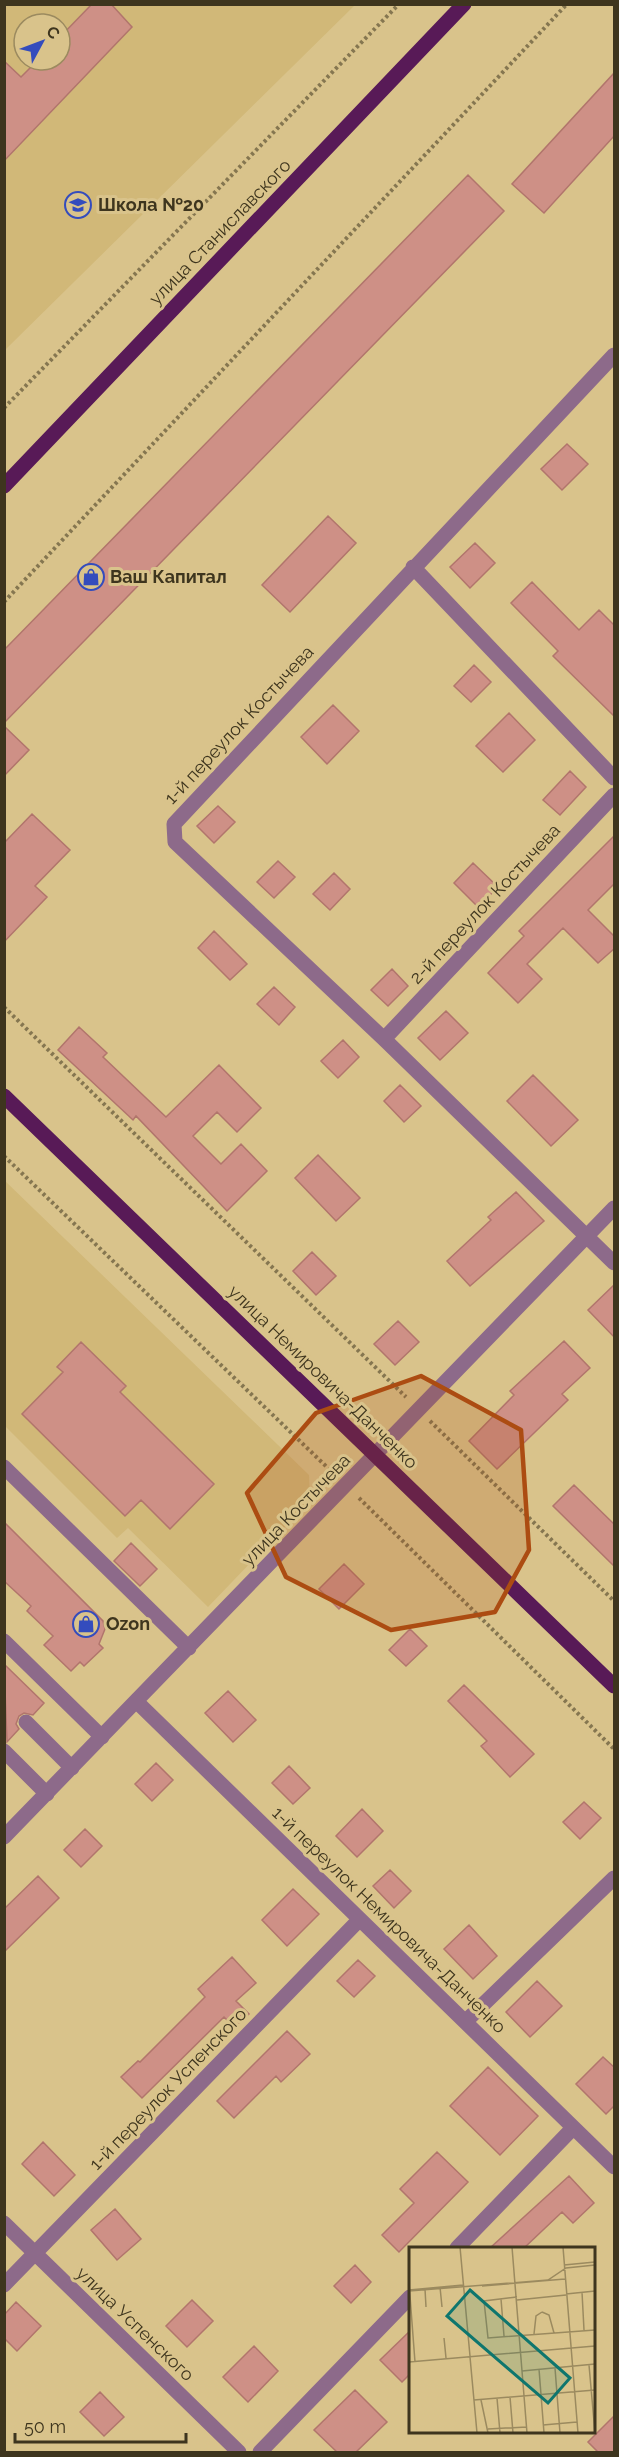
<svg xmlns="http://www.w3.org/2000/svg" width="619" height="2457" viewBox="0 0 619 2457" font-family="Raleway,sans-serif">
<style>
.built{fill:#d1b878;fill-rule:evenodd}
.building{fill:#ce9086;stroke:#b1756c;stroke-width:1.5}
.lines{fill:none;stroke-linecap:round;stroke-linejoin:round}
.path{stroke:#857650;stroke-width:4;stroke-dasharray:3 3;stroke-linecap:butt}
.minor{stroke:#8d6a8a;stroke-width:15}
.major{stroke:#581a57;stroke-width:15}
.marked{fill:#ac4c12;fill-opacity:0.2;stroke:#ac4c12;stroke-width:4.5;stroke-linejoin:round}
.labels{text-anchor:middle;stroke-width:6;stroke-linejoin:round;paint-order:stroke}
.poi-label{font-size:18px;font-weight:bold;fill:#3e351e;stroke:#d9c38b;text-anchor:start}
.street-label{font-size:18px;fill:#3e351e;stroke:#d9c38b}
.inset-road{fill:none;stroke:#9b8a5f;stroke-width:1.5}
.view{fill:#0f766e;fill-opacity:0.15;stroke:#0f766e;stroke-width:3}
.inset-edge{fill:none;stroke:#3e351e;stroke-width:3}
</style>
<rect width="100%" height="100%" fill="#d9c38b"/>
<!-- built -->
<path class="built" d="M5,5h350l-350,345zM24,24h36v36h-36z
M4,1180l305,295 1,26 -102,106 -80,-79 -11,10 -112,-112z"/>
<!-- building -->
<path class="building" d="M92,4h19l21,23 -128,134v-100l17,16 17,-17h22v-23z
M615,72v63l-71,78 -32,-29z
M468,175l36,36 -500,512v-73z
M567,444l21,20 -26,26 -21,-21z
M328,516l28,27 -66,69 -28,-27z
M475,543l20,20 -25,25 -20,-21z
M532,582l47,48 20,-20 16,16v91l-62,-61 5,-5 -47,-48z
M474,665l17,17 -20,20 -17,-16z
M333,705l26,26 -32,33 -26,-27z
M509,713l26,27 -32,32 -27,-26z
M4,726l25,24 -25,26z
M570,771l16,16 -26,28 -17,-15z
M218,806l17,16 -21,21 -17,-17z
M32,814l38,36 -35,36 12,11 -43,45v-99z
M615,835v48l-27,27 27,27v11l-17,15 -35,-35 -36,36 15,15 -24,24 -30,-30 36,-37 -5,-5z
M278,861l17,16 -21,21 -17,-16z
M473,863l25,24 -20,20 -24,-24z
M334,873l16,16 -20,21 -17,-16z
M214,931l33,33 -17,16 -32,-32z
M392,969l16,17 -20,20 -17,-16z
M274,987l21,20 -16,18 -22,-21z
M446,1011l22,22 -28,27 -22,-22z
M79,1027l28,26 -4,4 63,60 53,-52 42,43 -24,24 -20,-20 -24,24 28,28 20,-20 26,27 -40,40 -91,-95 -3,4 -75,-70z
M343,1040l16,17 -21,21 -17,-17z
M533,1075l45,45 -27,26 -44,-45z
M400,1085l21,21 -17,16 -20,-21z
M318,1155l42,43 -24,23 -41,-43z
M516,1192l28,29 -74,65 -23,-25 44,-41 -3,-3z
M312,1252l24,24 -20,19 -23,-24z
M615,1284v54l-27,-28z
M398,1321l21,21 -24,23 -21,-21z
M564,1341l26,27 -28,26 6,6 -71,69 -28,-28 45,-46 -4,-4z
M81,1342l45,44 -6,6 94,92 -44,45 -29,-29 -16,16 -103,-102 41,-42 -6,-5z
M574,1485l41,40v42l-62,-61z
M4,1522l99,99 2,8 -6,15 4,4 -19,18 -4,-4 -9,9 -27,-26 9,-9 -26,-25 4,-5 -27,-25z
M131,1543l26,26 -17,17 -26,-25z
M344,1564l20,20 -25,25 -20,-20z
M410,1629l17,17 -21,20 -17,-16z
M4,1664l40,39 -11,12 -9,-2 -5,3 -3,8 3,5 -12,13z
M464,1685l70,69 -24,23 -29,-31 6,-5 -39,-40z
M228,1691l28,29 -23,22 -28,-29z
M156,1763l17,17 -21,21 -17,-17z
M289,1766l21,22 -17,16 -21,-21z
M584,1802l17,16 -21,21 -17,-17z
M362,1809l21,22 -26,26 -21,-21z
M85,1829l17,17 -21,21 -17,-17z
M390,1870l21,21 -17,17 -21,-22z
M38,1876l21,22 -55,54v-43z
M293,1889l26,25 -32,32 -25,-26z
M469,1925l28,31 -24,23 -29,-30z
M232,1957l24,26 -20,18 13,13 -15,13 -10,-10 -82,81 -21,-21 17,-16 2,1 65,-65 -7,-8z
M358,1960l17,16 -21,21 -17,-16z
M537,1981l25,25 -32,31 -24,-25z
M287,2031l23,23 -29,28 -5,-6 -42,42 -17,-17z
M603,2057l12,11v37l-9,9 -30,-30z
M488,2067l50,49 -38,39 -50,-49z
M43,2142l32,33 -21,21 -32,-32z
M437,2152l31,30 -69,70 -17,-17 32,-32 -14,-14z
M569,2176l25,27 -21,20 -11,-11 -38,36h-34z
M115,2209l26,30 -24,21 -26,-30z
M355,2265l16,17 -20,21 -17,-17z
M192,2300l21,21 -26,26 -21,-21z
M16,2302l25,24 -24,25 -13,-13v-23z
M411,2330v43l-9,9 -22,-22z
M254,2346l24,25 -30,31 -25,-25z
M355,2390l32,32 -31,30h-19l-23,-22z
M100,2392l24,25 -20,19 -24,-24z
M615,2415v37h-17l-10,-10z"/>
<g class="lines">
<!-- path -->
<path class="path" d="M4,408l395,-404
M4,602l563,-598
M4,1007l402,390
M4,1156l328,316
M430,1421l184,180
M359,1498l255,251"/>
<!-- minor -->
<path class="minor" d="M614,355l-440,469 1,18 209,197 230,224
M413,567l201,211
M384,1039l230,-244
M4,1467l185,181
M4,1641l98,96
M137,1702l477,465
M26,1722l46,46
M4,1751l43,43
M4,1837l610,-629
M466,2021l148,-143
M4,2223l235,229
M457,2248l116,-120
M4,2285l355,-365
M260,2452l150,-155"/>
<!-- major -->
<path class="major" d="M4,486l460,-482
M4,1096l610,590"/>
</g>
<!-- marked area -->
<path class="marked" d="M421,1376l100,54 8,120 -34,62 -104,18 -105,-53 -39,-84 69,-80z"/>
<!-- icons -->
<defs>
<symbol id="school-ring" viewBox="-11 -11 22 22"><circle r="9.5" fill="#d9c38b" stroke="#344cbd" stroke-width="1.5"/><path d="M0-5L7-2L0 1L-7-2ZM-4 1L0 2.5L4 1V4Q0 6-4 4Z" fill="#344cbd"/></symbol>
<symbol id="shop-ring" viewBox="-11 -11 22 22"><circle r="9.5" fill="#d9c38b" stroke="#344cbd" stroke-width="1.5"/><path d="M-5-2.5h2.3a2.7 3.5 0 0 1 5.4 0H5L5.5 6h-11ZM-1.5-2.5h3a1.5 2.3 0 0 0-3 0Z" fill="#344cbd"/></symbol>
</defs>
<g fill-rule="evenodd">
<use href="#school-ring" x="63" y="190" width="30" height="30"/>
<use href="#shop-ring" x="76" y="562" width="30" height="30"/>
<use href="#shop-ring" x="71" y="1609" width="30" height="30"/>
</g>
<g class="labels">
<!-- poi labels -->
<g class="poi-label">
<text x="98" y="211">Школа №20</text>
<text x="110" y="583">Ваш Капитал</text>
<text x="106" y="1630">Ozon</text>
</g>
<!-- street labels -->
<g class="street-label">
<text transform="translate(220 232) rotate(-46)" y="6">улица Станиславского</text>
<text transform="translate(239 725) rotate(-47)" y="6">1-й переулок Костычева</text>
<text transform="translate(485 904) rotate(-47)" y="6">2-й переулок Костычева</text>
<text transform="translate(323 1377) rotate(44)" y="6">улица Немировича-Данченко</text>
<text transform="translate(296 1510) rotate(-46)" y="6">улица Костычева</text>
<text transform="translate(389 1920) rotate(44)" y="6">1-й переулок Немировича-Данченко</text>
<text transform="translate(168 2089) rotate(-46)" y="6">1-й переулок Успенского</text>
<text transform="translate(135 2324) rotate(44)" y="6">улица Успенского</text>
</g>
</g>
<!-- overview -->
<g transform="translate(409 2247)">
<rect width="186" height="186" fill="#d9c38b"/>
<path class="inset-road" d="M51,0l10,109M103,0l15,186M154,0l15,186M155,18l31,-3M0,36l6,79M73,39l83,-7M31,40l2,20M16,42l1,18M0,43l54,-5M0,44l139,-11 18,-12 29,-3M173,45l2,38M157,47l29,-3M108,50l-33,4 4,37 107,-8M92,52l3,37M108,53l49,-5M133,65l7,3 5,18M125,87l2,-18 6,-4M35,91l2,20M61,110l7,76M0,115l186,-16M180,118l6,68M146,121l5,65M130,122l5,64M113,124l73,-7M101,150l3,36M88,151l3,35M65,153l121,-10M72,153l7,33M134,178l34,-3M79,182l39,-2"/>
<path class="view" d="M61,43l100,88 -22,25 -101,-87z"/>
<rect width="186" height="186" class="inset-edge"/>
</g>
<!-- border -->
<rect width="619" height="2457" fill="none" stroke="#3e351e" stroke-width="12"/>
<!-- north arrow -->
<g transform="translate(42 42) rotate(49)"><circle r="28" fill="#d9c38b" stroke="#9b8a5f" stroke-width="1.5"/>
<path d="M0-4.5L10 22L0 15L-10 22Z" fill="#344cbd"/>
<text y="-9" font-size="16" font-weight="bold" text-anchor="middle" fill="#3e351e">С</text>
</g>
<!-- scale -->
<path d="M15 2433v9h171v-9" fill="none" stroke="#3e351e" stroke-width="3"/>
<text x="24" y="2433" font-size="18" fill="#3e351e" stroke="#d9c38b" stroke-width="4.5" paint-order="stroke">50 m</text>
</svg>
